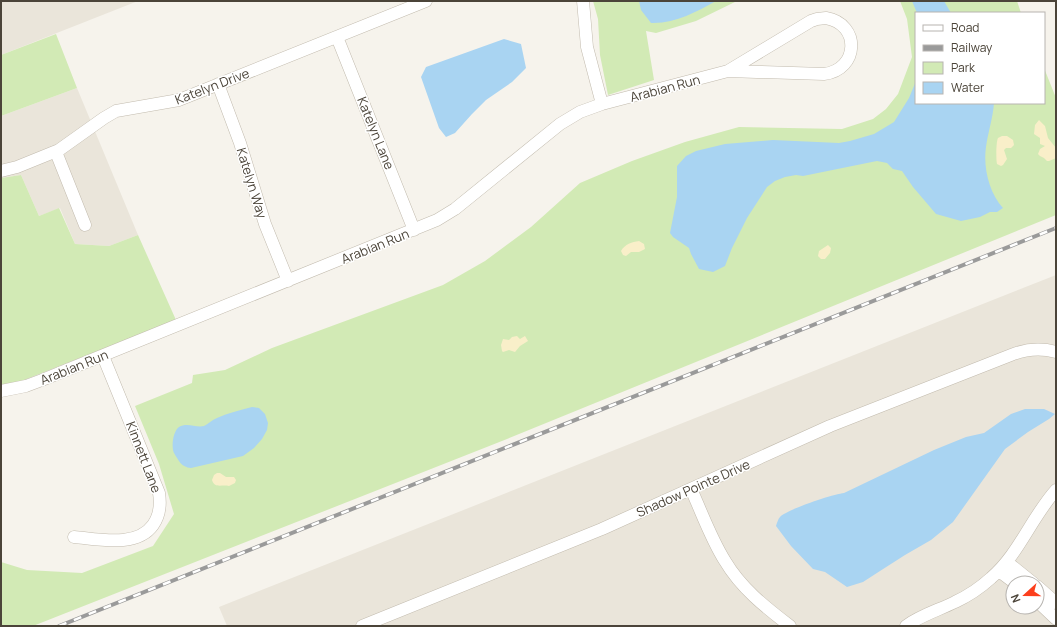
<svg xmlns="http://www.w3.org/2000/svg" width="1057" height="627" viewBox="0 0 1057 627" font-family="Manrope,sans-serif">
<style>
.residential{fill:#eae5da;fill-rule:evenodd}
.green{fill:#d2eab5}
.sand{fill:#f9efc9}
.water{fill:#a9d4f2}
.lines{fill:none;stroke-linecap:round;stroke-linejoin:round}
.minor-casing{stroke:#c2bbae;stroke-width:13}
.minor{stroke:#fff;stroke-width:12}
.rail-casing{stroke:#9a9a9a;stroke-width:4}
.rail{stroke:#fff;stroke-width:2.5;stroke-dasharray:8;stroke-linecap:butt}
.labels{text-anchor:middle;stroke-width:3;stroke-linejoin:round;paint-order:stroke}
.street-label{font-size:13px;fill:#4b4439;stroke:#fff}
</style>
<rect width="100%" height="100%" fill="#f6f3ec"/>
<!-- residential -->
<path class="residential" d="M1,1h137l-137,54z
M77,88l61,147 -29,11 -34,-2 -15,-36 -21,8 -18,-41 -20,3v-62z
M1056,275v351h-829l-8,-19zM1013,583h24v24h-24z"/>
<!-- green -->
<path class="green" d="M593,1h144l-41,20 -40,12 -10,-2 8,49 -46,15 -8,-40 -2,-36z
M900,1h117l4,12h-105v90h128v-35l12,30v117l-549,224 -474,187h-32v-64l26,8 55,3 71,-27 21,-32 -15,-50 -24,-58 57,-23 1,-8 32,-5 47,-22 171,-63 42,-24 46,-34 49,-44 52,-22 53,-19 54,-15 103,2 31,-10 13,-10 12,-15 14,-37 -5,-38z
M56,34l21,54 -76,28v-61z
M21,175l18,41 20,-8 16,36 34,2 29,-11 38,85 -162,64 -13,2v-208z"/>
<!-- sand -->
<path class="sand" d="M1039,120l6,6 3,12 8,10v10l-7,3h-2l-3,-3 -4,-2 -2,-2 2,-5 5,-3 -5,-2v-6l-6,-4 1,-9z
M1002,136h5l6,4 1,5 -3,3h-5l-2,2 3,9 -4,6 -2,1 -4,-2c-1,-4 -1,-22 1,-26z
M639,241l5,3 1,5 -6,3h-8l-5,4 -3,-1 -2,-4c4,-7 11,-9 18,-10z
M828,245l3,3 -1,5 -5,6h-4l-3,-3 1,-5z
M517,336l3,3 5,-3 3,5 -8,5 -5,6 -6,-2 -6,2 -1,-1 -1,-6 2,-6 6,1 3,-3z
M217,473h3l6,4h8l2,3 -1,3 -6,3c-7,-2 -14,3 -17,-6l2,-5z"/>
<!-- water -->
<path class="water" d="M639,1h77c-20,11 -41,23 -65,22l-10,-13z
M912,1h32l7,12h-34z
M504,39l17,5 5,24 -14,14 -26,18 -14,14 -17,19 -9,4 -7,-9 -18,-51 5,-10z
M916,81v22h78c-1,15 -6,29 -8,44 -3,20 3,46 17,61l-6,4h-7l-10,5 -19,4 -25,-7 -23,-27 -11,-16 -9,-2 -6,-6 -10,-2 -10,2 -64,13 -7,-1 -11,2 -10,4 -8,6 -20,31 -15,30 -7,18 -12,6 -14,-3 -8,-15 -2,-6 -16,-11 -3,-4 7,-36v-31l9,-10 10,-5 29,-7 48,-4 66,3 11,-2 24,-7 20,-12 15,-24z
M252,407l7,1 6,6 3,9 -1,7 -5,9 -8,9 -11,8 -52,12c-10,-1 -12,-7 -17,-15 -3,-6 -1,-22 5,-26 8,-5 17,1 25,-1 4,-2 8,-6 13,-8 11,-5 24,-8 35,-11z
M1025,409h19l11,5 -6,5 -21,13 -23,17 -52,73 -22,18 -26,15 -25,16 -17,11 -16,5 -22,-15 -12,-3 -22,-23 -15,-20c1,-3 2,-7 4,-9 6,-7 53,-23 64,-24l90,-43 32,-13 18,-4 27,-19z"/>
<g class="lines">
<defs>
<path id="minor" d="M583,1l4,46 15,57
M826,18c35,6 33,52 -2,56l-96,-3 83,-50 6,-2z
M337,37l77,193
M218,84l22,59 25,81 23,57
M56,152l29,73
M1,171l16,-4 42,-17 45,-32 12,-7 63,-11 247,-99
M1,391l25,-5 16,-6 395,-160 18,-11 105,-85 20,-12 22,-8 126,-33
M691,489c11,24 20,50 34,72 16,27 40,46 65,65
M74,537c24,2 63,11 79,-12 7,-10 8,-20 6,-32l-56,-137
M1007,562l26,21
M999,571l16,12
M1037,586l19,17
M1037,601l19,18
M362,626l240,-97 228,-103 181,-71c15,-6 30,-7 45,-3
M906,626c15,-11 33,-16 49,-24 13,-6 25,-14 36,-24 28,-24 40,-60 65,-88"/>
</defs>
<!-- minor casing -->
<use href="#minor" class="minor-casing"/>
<!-- minor -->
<use href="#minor" class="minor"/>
<defs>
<path id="rail" d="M59,626l997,-398"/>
</defs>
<!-- rail casing -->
<use href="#rail" class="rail-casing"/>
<!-- rail -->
<use href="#rail" class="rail"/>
</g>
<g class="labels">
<!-- street labels -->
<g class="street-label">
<text transform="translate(212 86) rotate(-21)" y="5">Katelyn Drive</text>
<text transform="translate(665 88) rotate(-15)" y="5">Arabian Run</text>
<text transform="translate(376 133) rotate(68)" y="5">Katelyn Lane</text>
<text transform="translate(252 183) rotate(73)" y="5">Katelyn Way</text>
<text transform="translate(375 246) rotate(-22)" y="5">Arabian Run</text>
<text transform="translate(74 367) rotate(-22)" y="5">Arabian Run</text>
<text transform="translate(144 457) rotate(69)" y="5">Kinnett Lane</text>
<text transform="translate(693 488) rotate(-24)" y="5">Shadow Pointe Drive</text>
</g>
</g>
<!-- border -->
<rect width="1057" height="627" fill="none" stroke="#4b4439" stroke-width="4"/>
<!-- legend -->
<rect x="915" y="12" width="130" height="92" fill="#ffffff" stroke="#b7b4b0"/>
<rect x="923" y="25" width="20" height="6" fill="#ffffff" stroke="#b7b4b0"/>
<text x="951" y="32" font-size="12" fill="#4b4439">Road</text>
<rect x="923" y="45" width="20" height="6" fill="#9a9a9a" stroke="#b7b4b0"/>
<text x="951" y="52" font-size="12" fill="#4b4439">Railway</text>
<rect x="923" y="62" width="20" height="12" fill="#d2eab5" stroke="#b7b4b0"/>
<text x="951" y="72" font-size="12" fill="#4b4439">Park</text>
<rect x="923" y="82" width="20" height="12" fill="#a9d4f2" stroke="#b7b4b0"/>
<text x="951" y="92" font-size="12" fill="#4b4439">Water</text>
<!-- north arrow -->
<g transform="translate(1025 595) rotate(249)"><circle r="19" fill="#ffffff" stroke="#b7b4b0"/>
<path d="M0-3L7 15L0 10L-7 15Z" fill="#fc3f1d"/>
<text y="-6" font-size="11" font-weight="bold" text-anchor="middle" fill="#4b4439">N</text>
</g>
</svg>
